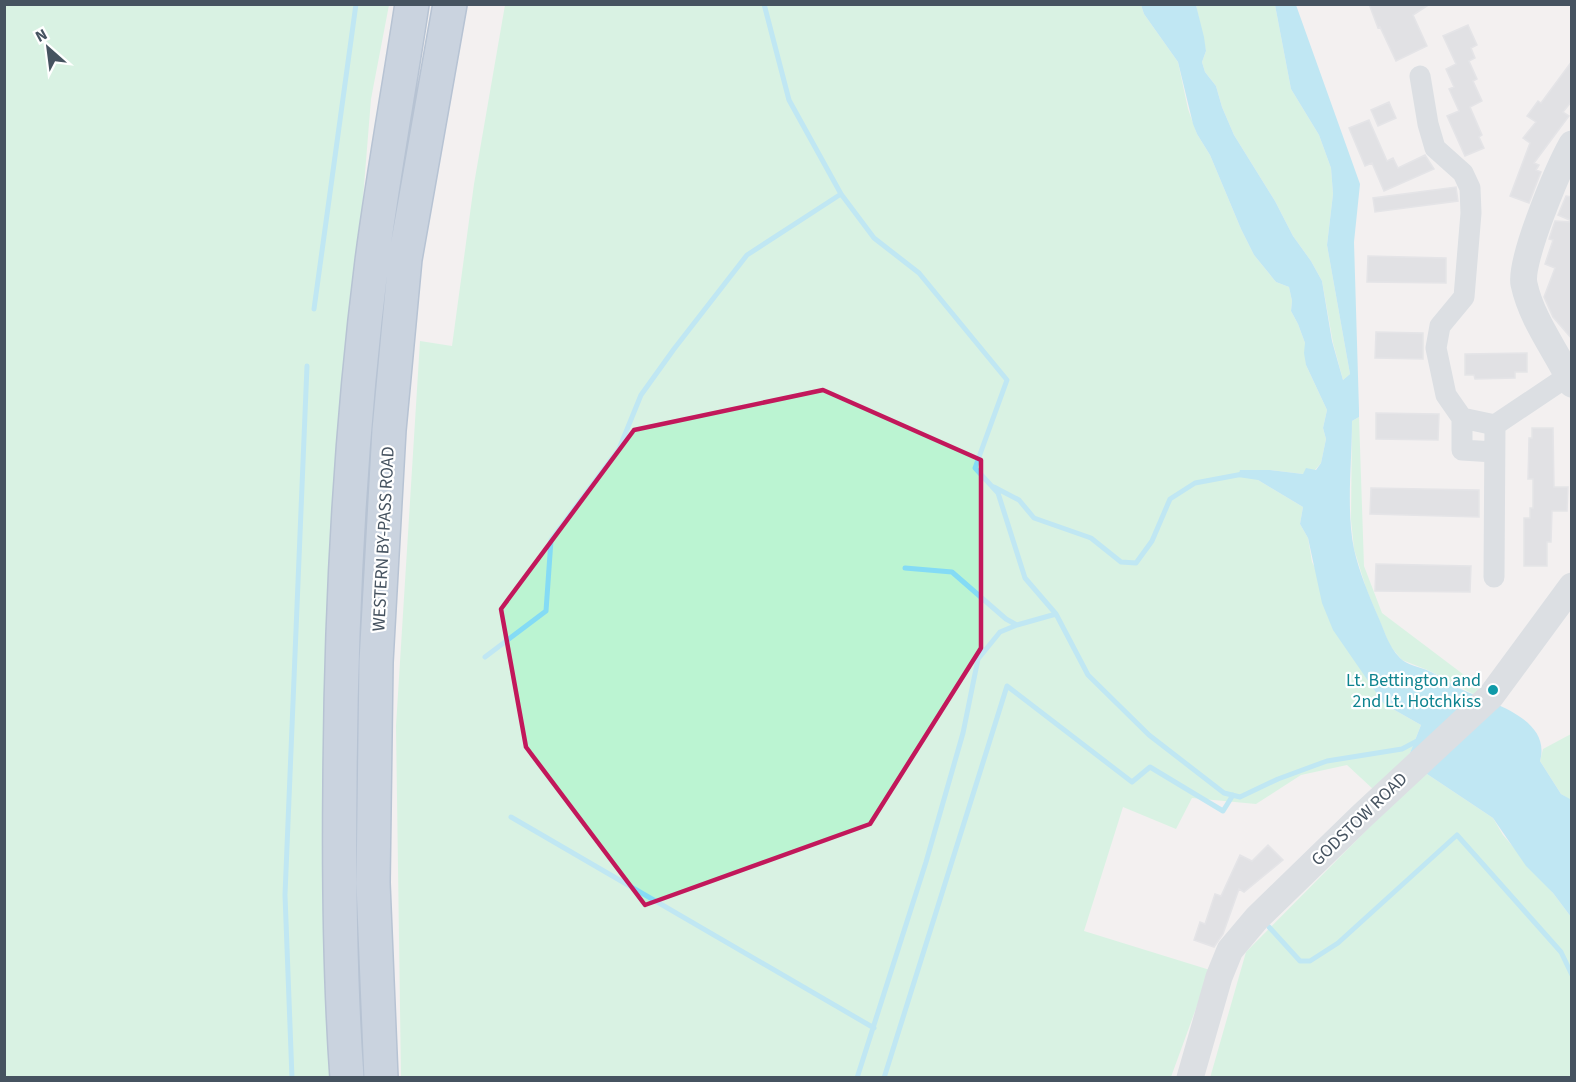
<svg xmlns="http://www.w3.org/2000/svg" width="1576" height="1082" viewBox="0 0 1576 1082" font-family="'Source Sans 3',sans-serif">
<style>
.green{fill:#bbf4d2}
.water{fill:#84dbf5}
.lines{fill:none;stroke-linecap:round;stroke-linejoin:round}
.stream{stroke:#84dbf5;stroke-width:5}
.building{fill:#cccfd6;stroke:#d4d6dc;stroke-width:1.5}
.trunk-casing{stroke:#6f8cb0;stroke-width:36}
.minor{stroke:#c0cad3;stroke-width:21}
.tertiary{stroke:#c0cad3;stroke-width:27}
.trunk{stroke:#99b0cb;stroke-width:33}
.marked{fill:none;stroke:#c2185b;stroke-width:4.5;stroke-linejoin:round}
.culture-dot{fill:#0f9aa8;stroke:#fff;stroke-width:2}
.labels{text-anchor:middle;stroke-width:4.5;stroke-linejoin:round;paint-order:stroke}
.street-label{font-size:18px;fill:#465360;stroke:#fff}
.culture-label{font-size:18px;fill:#0d838f;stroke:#fff;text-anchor:end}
</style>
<rect width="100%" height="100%" fill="#f3f0f0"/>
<!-- green -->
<path class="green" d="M5,5h384l-18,94 -34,423 -2,555 -330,1z
M505,5h636l3,9 34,48 10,47 9,25 13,21 31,74 13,26 22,27 13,5 3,14 -1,10 7,13 7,19 1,22 21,45 -4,18 3,11 -5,24 -6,7 -12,4 -33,-4 -12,10 45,27 -3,17 8,14 4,24 72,142 37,21 -11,28 -36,37 -27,-25 -46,10 -45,29 -64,-6 -16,31 -53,-22 -39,124 126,39 -39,107 -770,1 -5,-352 24,-385 32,5 22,-162z
M1196,5h79l16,84 28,46 12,33 2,26 -6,51 23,129 -7,6 -10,-37 -11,-62 -11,-20 -18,-25 -18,-35 -41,-66 -12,-28 -6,-21 -11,-14 -3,-10 4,-11z
M1359,417l5,149 18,47 102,77 -5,7 -49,-26 -28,-11 -12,-14 -24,-58 -12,-39 -3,-29 1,-99z
M1571,734v76l-2,-11 -8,-5 -21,-33 3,-12z
M1424,772l69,46 10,17 50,58 18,24v160l-361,1 36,-126z"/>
<!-- water -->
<path class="water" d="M1141,5h55l8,32 2,14 -4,11 3,10 11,14 6,21 12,28 41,66 18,35 18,25 11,20 10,60 11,39 7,-6 -23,-129 6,-51 -2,-26 -12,-33 -28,-46 -16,-84h21l64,179 -6,58 5,168v7l-7,4c0,41 -6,89 2,128 5,22 14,44 23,65 7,15 11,32 23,44 7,7 20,9 29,13 11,5 21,12 32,18 29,14 91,29 79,72l21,33 9,5 2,11 -1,107 -18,-24 -27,-27 -33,-48 -69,-46 -14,-19 11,-28 -37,-21 -51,-74 -11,-27 -14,-65 -8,-14 3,-17 -45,-27 -20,-3 2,-7h30l33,4 3,-6 10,2 5,-7 5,-24 -3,-11 4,-18 -21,-45 -2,-12 1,-10 -7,-19 -7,-13 1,-10 -3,-14 -13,-5 -22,-27 -13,-26 -31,-74 -13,-21 -4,-10 -15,-62 -34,-48z"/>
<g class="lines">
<!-- stream -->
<path class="stream" d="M764,4l25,96 52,94
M314,309l42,-305
M994,487l25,13 15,18 57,20 30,24 15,1 16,-22 18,-42 25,-16 48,-9
M905,568l47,4 54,47 11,6 39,-11
M485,657l61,-46 5,-71 68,-91 22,-54 33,-46 73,-94 94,-61 33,44 45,35 88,107 -32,88 23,25 27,85 31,36 32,61 61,60 75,58 16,4 38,-18 49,-18 75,-12 17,-9
M511,817l363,211
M1269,927l31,34h10l28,-18 119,-108 104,117 11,23
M292,1078l-7,-183 22,-529
M857,1078l69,-216 37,-129 15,-74 22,-27 17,-7
M884,1078l123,-392 125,96 18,-15 73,44 10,-16"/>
</g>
<!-- building -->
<path class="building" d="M1369,4h61l-17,11 14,31 -31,15 -16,-34 -2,1z
M1468,25l9,20 -6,3 4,10 -6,3 8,18 -4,2 9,20 -12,6 12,28 -3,2 5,11 -19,8 -18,-40 12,-5 -10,-22 5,-2 -8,-18 10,-5 -13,-28z
M1572,61v40l-9,11 6,4 -35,47 5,2 -3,5 5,2 -12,31 -19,-7 20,-53 -7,-5 13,-16 -9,-6 11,-15 3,2z
M1389,102l7,16 -18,8 -7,-16z
M1369,120l18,41 6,-3 5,10 27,-13 9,14 -50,22 -12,-28 -7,3 -16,-38z
M1456,187l2,14 -83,11 -2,-14z
M1566,196l6,1v24l-14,-6z
M1555,221l17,1v117l-19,-22 -9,-20 11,-29 -10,-4 8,-24 -4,-1z
M1368,256l78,2v25l-79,-1z
M1376,332l47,1v26l-48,-1z
M1527,353v19h-12v6l-40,1 -1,-4h-9v-21z
M1376,413l63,1 -1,26 -62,-1z
M1532,428h21l1,59h14l-1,24h-15l-1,31h-4v24h-23v-48h6v-10h3v-29h-5l1,-41h3z
M1371,488l108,2v27l-109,-3z
M1376,564l95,2 -1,26 -95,-1z
M1268,845l15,15 -39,32 -5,-3 -16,45 -9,13 -20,-7 6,-18 5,2 10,-30 6,2 19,-41 12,6z"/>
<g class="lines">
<defs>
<path id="trunk" d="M347,1078c-7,-98 -8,-195 -7,-293 1,-175 10,-350 32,-524 11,-85 27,-171 40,-257
M381,1078l-8,-195 3,-221 13,-232 16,-171 45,-255"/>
</defs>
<!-- trunk casing -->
<use href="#trunk" class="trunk-casing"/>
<!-- minor -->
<path class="minor" d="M1420,76l8,48 7,24 28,25 7,15 1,25 -7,84 -24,29 -4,22 10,47 16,23 33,7 73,-49
M1462,418v32l32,2
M1494,577l1,-152"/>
<!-- tertiary -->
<path class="tertiary" d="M1572,144c-13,23 -53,117 -48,140 8,37 32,66 48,100
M1190,1078l29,-101 11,-27 27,-32 105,-102 129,-120 81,-110"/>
<!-- trunk -->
<use href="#trunk" class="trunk"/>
</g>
<!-- marked area -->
<path d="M0 0H1576V1082H0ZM823,390l158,70v188l-111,176 -225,81 -119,-158 -25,-138 133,-179z" fill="#f3f0f0" fill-opacity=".55" fill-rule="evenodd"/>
<path class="marked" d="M823,390l158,70v188l-111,176 -225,81 -119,-158 -25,-138 133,-179z"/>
<!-- markers -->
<circle class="culture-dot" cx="1493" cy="690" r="6"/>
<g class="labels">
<!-- street labels -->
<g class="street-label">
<text transform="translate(383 539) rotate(-87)" y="6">WESTERN BY-PASS ROAD</text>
<text transform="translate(1359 819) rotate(-44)" y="6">GODSTOW ROAD</text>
</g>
<!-- culture labels -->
<g class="culture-label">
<text x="1481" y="686">Lt. Bettington and<tspan x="1481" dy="21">2nd Lt. Hotchkiss</tspan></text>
</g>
</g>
<!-- border -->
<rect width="1576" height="1082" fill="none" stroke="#465360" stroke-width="12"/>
<!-- north arrow -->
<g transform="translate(48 48) rotate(332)" stroke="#ffffff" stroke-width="4.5" paint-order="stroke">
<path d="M0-4.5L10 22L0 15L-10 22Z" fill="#465360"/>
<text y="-9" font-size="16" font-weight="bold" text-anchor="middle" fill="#465360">N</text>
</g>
</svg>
